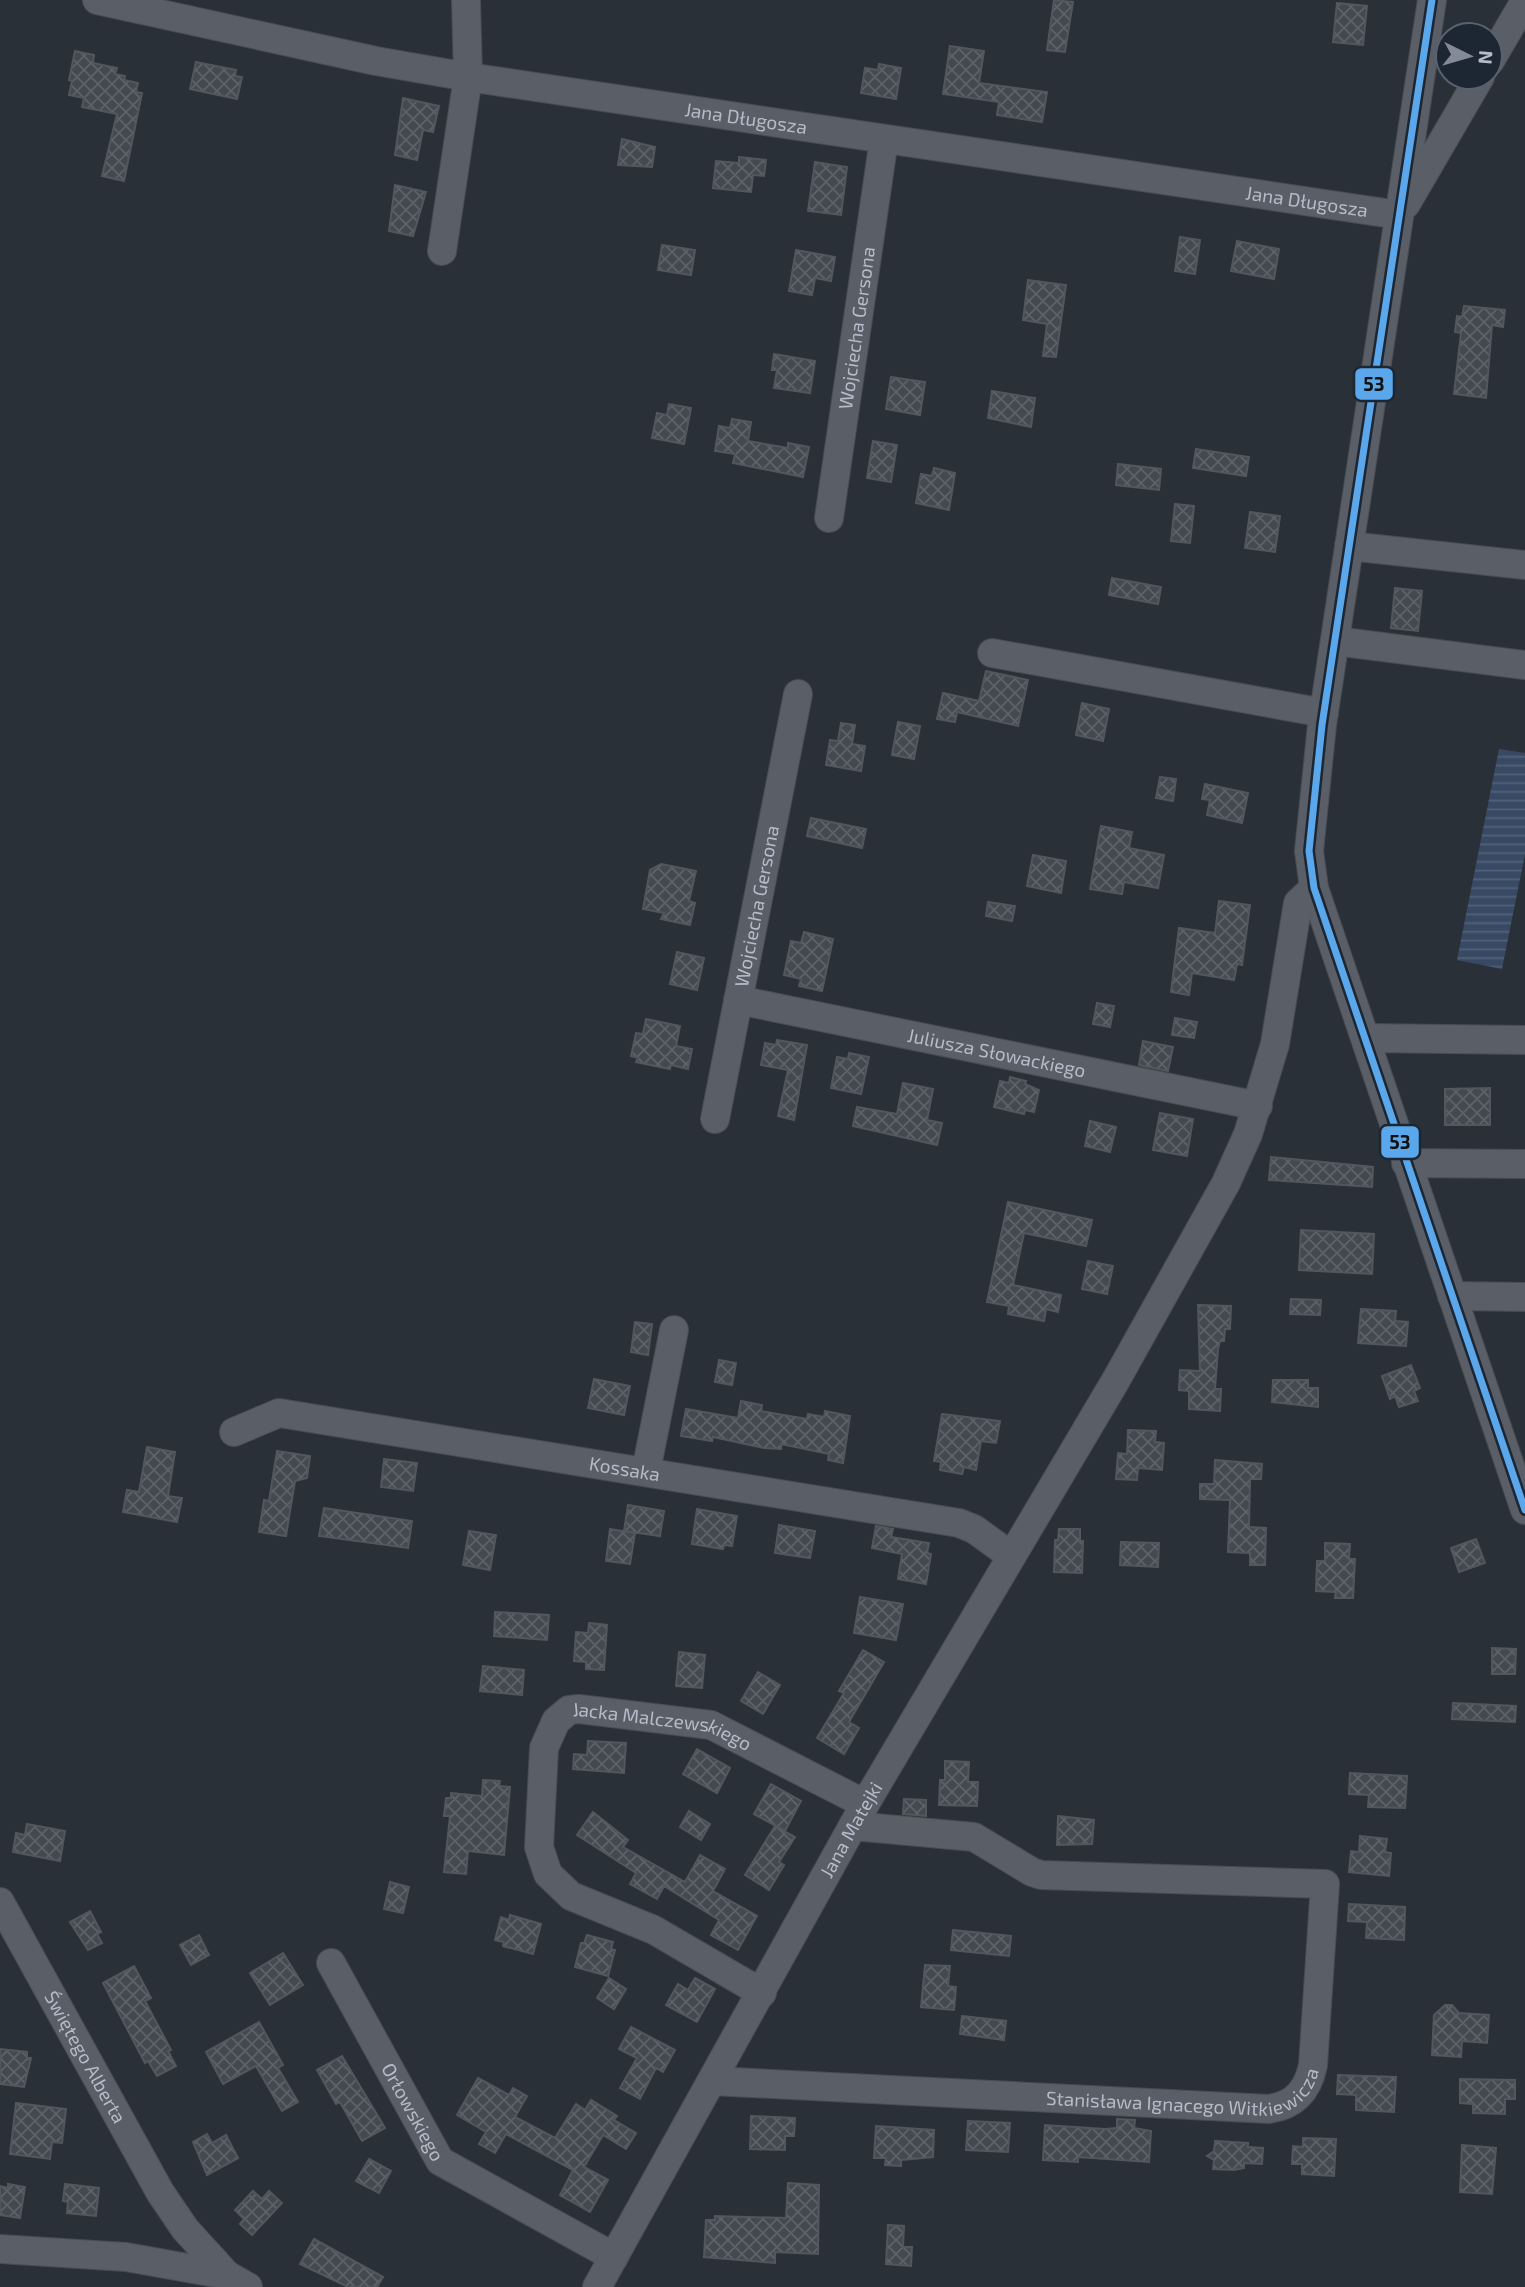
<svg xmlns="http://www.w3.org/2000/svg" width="1525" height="2287" viewBox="0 0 1525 2287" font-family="'Exo 2',sans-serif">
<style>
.water{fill:url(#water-rules)}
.building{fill:url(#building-cross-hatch);stroke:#52575f;stroke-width:2}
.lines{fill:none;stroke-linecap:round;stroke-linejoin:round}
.minor-casing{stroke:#484c53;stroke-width:30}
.minor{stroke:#5a5e66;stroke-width:28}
.bus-1-casing{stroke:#1d2633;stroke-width:12}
.bus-1{stroke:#5aa8eb;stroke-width:7}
.labels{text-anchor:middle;stroke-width:7;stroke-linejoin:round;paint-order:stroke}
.street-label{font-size:19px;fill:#b4bcc9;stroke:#1d2633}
.line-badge{stroke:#1d2633;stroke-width:2.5}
.pale-badge-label{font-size:19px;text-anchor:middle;font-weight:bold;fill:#111}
</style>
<defs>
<pattern id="water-rules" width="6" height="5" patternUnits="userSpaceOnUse" patternTransform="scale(1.75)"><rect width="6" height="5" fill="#384963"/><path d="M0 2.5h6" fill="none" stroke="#526178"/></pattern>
<pattern id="building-cross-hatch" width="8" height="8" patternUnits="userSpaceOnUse" patternTransform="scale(1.75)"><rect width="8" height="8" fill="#444950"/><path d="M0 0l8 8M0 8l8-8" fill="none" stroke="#5d6168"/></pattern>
</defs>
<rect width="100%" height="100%" fill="#2a3038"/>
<!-- water -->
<path class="water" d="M1499,749l26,4v101l-23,115 -45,-9z"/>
<!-- building -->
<path class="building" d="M1054,0l19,2 -8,50 -18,-2z
M1337,3l30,3 -4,39 -30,-3z
M950,46l34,5 -5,32 68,9 -5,30 -45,-7 2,-13 -56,-8z
M75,51l19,4 -1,8 24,5 -2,6 10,2 -1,4 14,3 -2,9 6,1 -18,88 -22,-5 15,-62 -35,-7 2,-9 -15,-3 3,-14 -3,-1z
M196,62l40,8 -1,6 7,1 -5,22 -47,-10z
M879,64l22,4 -5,31 -35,-6 4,-25 13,2z
M403,98l36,8 -6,26 -10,-2 -6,30 -22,-5z
M622,139l33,8 -3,20 -34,-2z
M739,157l27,3 -2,16 -11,-1 -2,17 -38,-4 3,-27 23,2z
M815,162l32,5 -6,48 -33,-4z
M395,185l31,7 -13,44 -24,-5z
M1180,237l20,3 -5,34 -20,-3z
M1237,241l42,8 -5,30 -43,-8z
M662,245l33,5 -4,25 -33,-5z
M796,250l39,7 -4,24 -16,-3 -3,17 -23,-4z
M1028,280l38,5 -10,72 -13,-1 4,-32 -24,-4z
M1464,306l41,4 -2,17 -11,-2 -6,73 -32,-4 7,-61 -6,-1 2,-16 5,1z
M774,354l41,7 -5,32 -36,-5 3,-18h-5z
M891,377l34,5 -5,33 -34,-6z
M992,391l43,7 -4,29 -43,-9z
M669,404l22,4 -7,36 -32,-6 5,-25 10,2z
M732,419l19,3 -3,19 40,7v-5l21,4 -6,30 -70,-14 2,-9 -20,-3 4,-25 11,2z
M873,441l24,4 -6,37 -24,-4z
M1196,449l53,8 -3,19 -53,-8z
M1118,464l43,5 -2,21 -43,-5z
M934,468l21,5 -6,37 -33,-7 5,-29 11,2z
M1175,504l19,2 -4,37 -19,-2z
M1250,512l30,4 -5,36 -30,-4z
M1112,578l49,9 -3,17 -49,-9z
M1395,588l27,3 -4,40 -27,-3z
M986,671l42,9 -10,46 -61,-14 -2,10 -18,-3 6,-26 36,8z
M1082,703l27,6 -6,32 -27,-6z
M898,722l22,4 -6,33 -22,-4z
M841,723l14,2 -3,19 13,2 -4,25 -35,-6 4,-25 8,1z
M1160,777l16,2 -3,22 -17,-3z
M1205,784l43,9 -6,30 -35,-8 3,-15 -8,-1z
M811,818l55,11 -4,19 -55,-12z
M1101,826l31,6 -3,16 35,7 -6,33 -34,-6 -2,12 -32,-5z
M1033,855l33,6 -5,32 -34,-7z
M661,864l35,7 -7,30 6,2 -5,22 -29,-6 3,-6 -21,-4 7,-39z
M1219,901l31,4 -8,60 -5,-1 -3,16 -42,-7 -3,22 -18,-3 8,-64 36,5z
M988,902l27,4 -3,15 -26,-5z
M804,932l29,7 -11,52 -23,-5 2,-7 -17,-4 7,-34 10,2z
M677,952l27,6 -7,32 -27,-6z
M1097,1003l17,3 -4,21 -17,-3z
M1175,1018l22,4 -3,16 -22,-3z
M646,1019l34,7 -4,20 16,3 -4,20 -17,-4 -1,4 -34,-7 2,-4 -7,-2 5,-23 7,1z
M777,1040l30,5 -13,75 -16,-4 10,-46 -27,-5 4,-22 11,2z
M1143,1041l30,6 -5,24 -29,-6z
M849,1053l20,4 -8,37 -30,-6 6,-31 11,2z
M1010,1077l16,4 -1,3 14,6 -5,22 -9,-2 -1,4 -30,-7 6,-26 9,2z
M903,1083l30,6 -6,31 15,3 -5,22 -84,-19 4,-19 40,7z
M1490,1088v37h-45v-36z
M1160,1113l33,6 -6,37 -34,-6z
M1090,1121l26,6 -6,25 -25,-6z
M1271,1157l102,10 -1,20 -103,-7z
M1008,1202l84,18 -6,26 -62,-13 -11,52 48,10 -3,17 -12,-3 -2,12 -36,-7 1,-8 -22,-4z
M1301,1230l73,4 -2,40 -73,-4z
M1088,1261l25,5 -6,28 -25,-5z
M1291,1299l30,1 -1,15 -30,-1z
M1198,1305l33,1 -1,23h-5l-1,12h-4l-2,8 -3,40h6l-1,22 -31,-2v-18l-10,-1 1,-20 20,1z
M1361,1309l35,2 -1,10 13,1 -2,24 -48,-3z
M635,1322l17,2 -4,31 -17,-3z
M719,1360l17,3 -4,22 -17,-3z
M1411,1365l9,23 -6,3 4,10 -19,6 -4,-11 -5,3 -8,-23z
M594,1379l36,7 -6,29 -36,-7z
M1273,1380h35v8h10v19l-46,-5z
M741,1401l21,4 -1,6 46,8 1,-5 16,3 1,-6 25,5 -7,47 -15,-3 1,-6 -48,-10v5l-17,-1 -51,-11 -1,4 -31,-5 5,-27 52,9z
M942,1414l58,7 -4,22 -15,-2 -5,29 -12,-3 -2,7 -22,-4 1,-8 -7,-1z
M1128,1430l28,1 -1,11 9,1 -2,27 -24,-2 -1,12 -21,-1 2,-26 9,1z
M147,1447l28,5 -7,44 14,2 -5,24 -54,-10 4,-22 12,2z
M277,1451l33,5 -3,22 -12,3 -9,55 -27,-4 5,-32 5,1z
M384,1459l33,4 -4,28 -32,-4z
M1215,1460l47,4 -1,15h-11l-1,48 17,1 -1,37h-15v-12l-22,-1 2,-52 -30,-1v-15h14z
M628,1505l36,6 -4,25 -36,-5z
M324,1508l88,13 -4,27 -89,-12z
M697,1509l40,7 -5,30 -8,-1 -1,4 -31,-5z
M779,1525l36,6 -5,27 -35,-5z
M876,1526l17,3 -2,8 38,6 -2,10 4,1 -5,30 -28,-5 4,-25 -30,-6z
M610,1529l25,4 -5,31 -24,-3z
M1059,1529h21v12h3l-1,32 -28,-1 1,-32h3z
M469,1531l27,4 -6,35 -27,-5z
M1476,1539l9,24 -26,9 -8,-24z
M1121,1542l38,1 -1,24 -38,-2z
M1325,1543l25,1 -1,15h6l-2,39h-18l1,-6 -20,-1 1,-30h8z
M860,1597l43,7 -7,36 -42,-7z
M495,1612l54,3 -2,25 -53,-4z
M589,1623l18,2 -3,45 -18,-1v-7l-12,-1 2,-29 12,1z
M1492,1648l24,1 -1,25h-23z
M863,1650l21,12 -35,60 10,6 -15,26 -27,-16 27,-45 -5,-2z
M679,1652l26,3 -3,33 -26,-2z
M483,1666l41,4 -2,25 -42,-4z
M758,1672l22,13 -17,29 -22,-13z
M1453,1703l63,3 -1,16 -63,-3z
M588,1741l38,2 -2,30 -51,-4 1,-15 13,1z
M697,1749l33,19 -13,25 -34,-19z
M945,1761l24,1 -1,20h10l-1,24 -38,-1 1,-25h5z
M1350,1773l57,3 -2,32 -37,-1 1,-12 -20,-1z
M483,1780l17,1 -1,5 11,1 -6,68 -36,-4 -2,23 -22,-2 6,-56h-6l2,-18h5v-5l31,3z
M771,1784l30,17 -16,30 -31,-17z
M904,1799l22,1v16l-23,-2z
M689,1811l21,13 -9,16 -21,-13z
M593,1812l35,28 -5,7 62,35 15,-27 25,14 -12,22 44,25 -19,34 -27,-15 8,-15 -55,-34 -7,13 -27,-15 6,-11 -59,-38z
M1058,1816l36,4 -2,24 -35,1z
M27,1824l38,7 -5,30 -47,-9 3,-19 9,2z
M775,1826l20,11 -16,25 5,3 -15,25 -24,-15z
M1360,1836l27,3 -2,13 6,1 -2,23 -40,-4 2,-21 8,1z
M390,1882l19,5 -6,26 -19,-4z
M1349,1904l56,3 -1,33 -38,-2 1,-16 -19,-1z
M90,1911l11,21 -4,2 5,9 -14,7 -18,-28z
M510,1915l31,9 -8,30 -30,-8 1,-4 -9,-2 6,-23 8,3z
M953,1930l58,6 -2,20 -58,-6z
M199,1935l10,20 -18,10 -11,-20z
M587,1935l26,7 -2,7 4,1 -7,26 -33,-9 6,-24h3z
M283,1953l20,32 -33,20 -20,-32z
M925,1965l25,1 -2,20 8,1 -2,23 -33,-3z
M134,1966l17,32 -6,3 26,49 -3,1 8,15 -19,10 -9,-15 -3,2 -42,-80z
M609,1978l17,11 -12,20 -17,-11z
M695,1978l20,11 -18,33 -31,-17 12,-21 10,6z
M1445,2005h7l7,8 30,2 -2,28 -25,-2 -1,16 -29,-2 2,-40z
M962,2016l44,5 -2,19 -44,-6z
M259,2022l24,43 -5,3 20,34 -16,9 -26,-45 -33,18 -17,-32z
M631,2027l44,23 -12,22 -7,-4 -16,31 -20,-11 17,-30 -18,-9z
M0,2049l27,3v6h4l-7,29 -24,-3z
M342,2056l43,72 -23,13 -22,-39 -4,2 -19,-34z
M1338,2075l58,2 -2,35 -38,-2v-15l-19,-1z
M478,2078l31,17 4,-7 14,8 -12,21 40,21 21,-34 9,6 6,-10 26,16 -3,4 22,13 -10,16 -23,-14 -19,32 24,13 -18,32 -30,-17 13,-25 -67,-36 -11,19 -16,-9 7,-12 -29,-17z
M1460,2079l55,1v19h-10v15l-32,-1v-9l-13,-1z
M16,2103l50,6 -4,34 -10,-1 -2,17 -40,-5z
M751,2116l44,2 -1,18h-9v14l-35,-1z
M1117,2119l18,1 -1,8 17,3 -2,31 -71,-5v5l-35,-2 2,-35 60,4 12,-1z
M968,2121l42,2 -2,29 -42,-2z
M876,2126l58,4 -1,27 -32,3v6l-16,-1 1,-7h-12z
M207,2134l5,9 14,-8 12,23 -31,17 -14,-33z
M1303,2138l33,1 -2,37 -32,-2v-10h-10l1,-18 10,1z
M1215,2141l33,2v4l15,1 -1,16 -18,-1v5l-10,2 -21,-1 1,-9 -7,-4 7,-5z
M1462,2145l34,3 -4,46 -32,-2z
M369,2159l22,12 -12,22 -23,-12z
M788,2183l31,2 -1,69 -43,-2v11l-71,-6 2,-37h9v-4l71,2z
M8,2184l17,3 -5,31 -20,-3v-29l8,2z
M65,2184l34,4 -3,28 -29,-3 1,-11 -5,-1z
M253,2191l9,8 7,-8 13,12 -30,32 -12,-11 4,-5 -9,-9z
M888,2225l16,1 -1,21h9l-1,19 -25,-2z
M314,2239l69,38 -6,10h-29l-48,-23z"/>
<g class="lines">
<defs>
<g id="minor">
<path id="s1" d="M97,0l279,61 92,16 931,138"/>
<path d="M1432,0l-110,725 -13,126 5,37 211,622"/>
<path d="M1490,61l35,-60"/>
<path d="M1406,204l74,-127"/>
<path d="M442,251l26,-174 -2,-77"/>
<path id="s2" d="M829,518l55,-379"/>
<path d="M1349,546l176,19"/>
<path d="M1335,641l190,24"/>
<path d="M992,653l332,60"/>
<path id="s3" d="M738,1000l520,106"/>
<path d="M1366,1038l159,2"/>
<path id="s4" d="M715,1119l83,-425"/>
<path d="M1406,1163l119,1"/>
<path d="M1452,1296l73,1"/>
<path id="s5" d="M234,1432l45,-19 680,110 15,6 36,26"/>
<path d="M646,1471l28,-141"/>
<path id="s6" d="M0,1902l160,290 25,37 42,46"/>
<path id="s7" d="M331,1963l109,198 174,96"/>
<path id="s8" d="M762,1993l-108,-63 -83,-34 -23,-22 -9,-27 5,-99 12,-27 13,-11 10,-1 132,16 154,79"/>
<path id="s9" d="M712,2081l557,28c26,-4 39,-19 44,-44l12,-181 -284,-9 -9,-3 -58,-35 -121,-11"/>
<path d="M0,2249l126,8 101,18 21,12"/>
<path id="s10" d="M597,2287l268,-483 251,-424 110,-197 22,-49 27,-90 23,-141 16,-15"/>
</g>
</defs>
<!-- minor casing -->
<use href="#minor" class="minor-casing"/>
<!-- minor -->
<use href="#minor" class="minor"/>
<defs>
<path id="bus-1" d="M1432,0l-110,725 -13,126 5,37 211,622"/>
</defs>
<!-- bus-1 casing -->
<use href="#bus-1" class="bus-1-casing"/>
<!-- bus-1 -->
<use href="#bus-1" class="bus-1"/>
</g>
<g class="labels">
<!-- street labels -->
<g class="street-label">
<text dy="7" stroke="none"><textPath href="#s1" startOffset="660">Jana Długosza</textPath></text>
<text dy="7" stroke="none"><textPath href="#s1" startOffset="1227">Jana Długosza</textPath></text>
<text dy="7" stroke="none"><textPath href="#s2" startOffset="192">Wojciecha Gersona</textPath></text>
<text dy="7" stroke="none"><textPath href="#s4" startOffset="217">Wojciecha Gersona</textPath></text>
<text dy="7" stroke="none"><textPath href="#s3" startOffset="264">Juliusza Słowackiego</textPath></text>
<text dy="7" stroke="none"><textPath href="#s5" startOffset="399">Kossaka</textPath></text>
<text dy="7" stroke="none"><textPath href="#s8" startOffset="516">Jacka Malczewskiego</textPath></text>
<text dy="7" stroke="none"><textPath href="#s10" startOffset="523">Jana Matejki</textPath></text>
<text dy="7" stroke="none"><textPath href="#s6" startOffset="177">Świętego Alberta</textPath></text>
<text dy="7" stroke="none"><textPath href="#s9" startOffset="478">Stanisława Ignacego Witkiewicza</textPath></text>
<text dy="7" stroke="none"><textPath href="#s7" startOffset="170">Orłowskiego</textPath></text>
</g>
</g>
<g class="line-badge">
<rect x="1354" y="367" width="40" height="34" rx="7" fill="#5aa8eb"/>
<rect x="1380" y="1125" width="40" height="34" rx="7" fill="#5aa8eb"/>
</g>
<g class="pale-badge-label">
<text x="1374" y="391">53</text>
<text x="1400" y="1149">53</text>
</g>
<!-- north arrow -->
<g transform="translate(1469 56) rotate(95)"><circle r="33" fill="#1d2633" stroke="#59626f" stroke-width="2"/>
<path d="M0-5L12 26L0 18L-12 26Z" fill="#848b96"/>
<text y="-10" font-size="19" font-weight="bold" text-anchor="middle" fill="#b4bcc9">N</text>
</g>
</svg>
